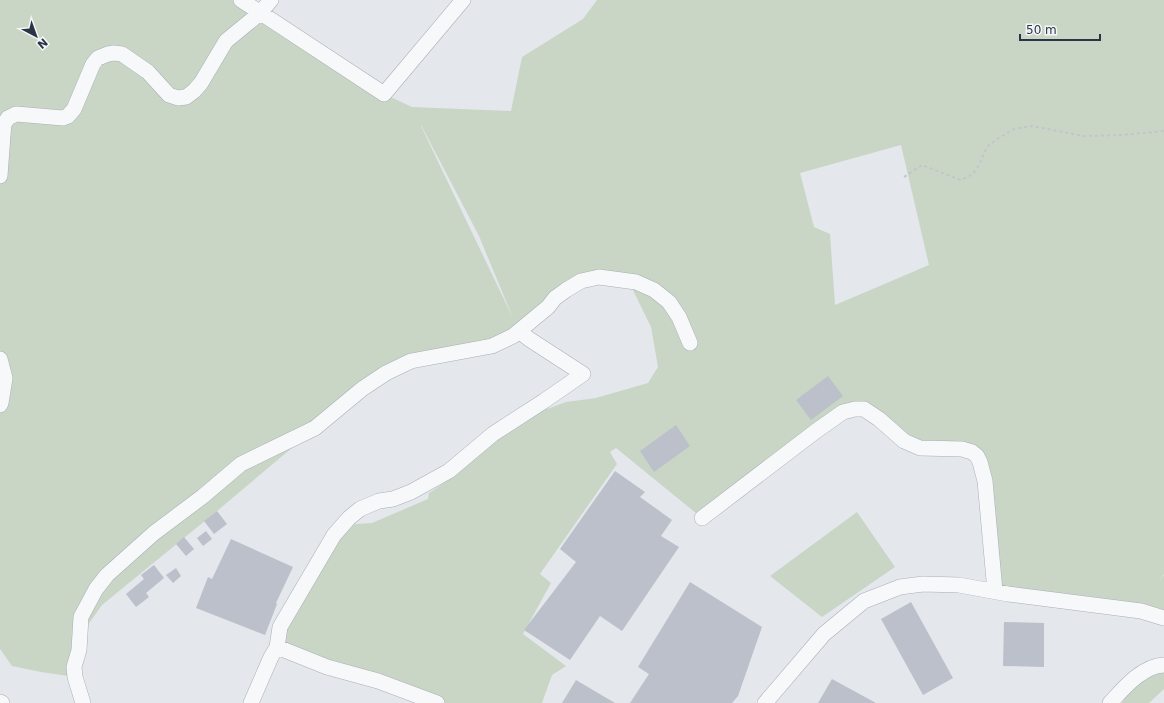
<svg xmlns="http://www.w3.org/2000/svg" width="1164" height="703" viewBox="0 0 1164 703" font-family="'DejaVu Sans',sans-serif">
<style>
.green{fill:#c9d6c5;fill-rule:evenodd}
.building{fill:#bbc0ca}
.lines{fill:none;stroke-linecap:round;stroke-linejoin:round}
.minor-casing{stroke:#a9aeb7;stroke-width:16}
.path{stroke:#c2c5cb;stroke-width:2;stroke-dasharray:3 3;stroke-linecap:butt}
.minor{stroke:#f7f8fa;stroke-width:15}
</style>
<rect width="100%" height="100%" fill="#e4e7ec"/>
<!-- green -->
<path class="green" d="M0,0h241l143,94 28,13 99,4 11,-54 61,-38 14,-19h567v574l-6,8 6,-7v35l-166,-24 -21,-130 -73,-15 -49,-32 -153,109 -86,-70 -6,4 7,12 -77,110 11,9 -28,51 43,32 -14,9 -10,28h-107l-158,-56 66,-122 29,-2 56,-24 1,-6 15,-10 40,-35 50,-34 32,-12 30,-4 52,-15 10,-16 -7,-40 -23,-47 -34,-2 -75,53 -108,30 -112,81 -82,69 -115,94 -27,38v34l-34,-5 -29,-6 -12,-17zM421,125l58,111 34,82 -92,-192zM901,145l28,120 -94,40 -5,-71 -16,-7 -14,-54z
M857,512l38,55 -73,50 -52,-41z
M1164,667v22l-15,14h-27l12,-24z"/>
<!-- building -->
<path class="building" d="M828,376l15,20 -32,24 -15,-20z
M676,425l14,21 -36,26 -14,-21z
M615,471l30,21 -5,5 32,23 -11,16 18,11 -57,84 -22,-15 -30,44 -46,-30 52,-68 -16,-13z
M217,511l10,13 -13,10 -10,-13z
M206,531l6,8 -9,7 -6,-8z
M184,537l10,12 -8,7 -10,-12z
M231,539l62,28 -17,36 1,1 -12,31 -69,-27 12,-31 4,2z
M154,565l10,13 -18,15 3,4 -13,10 -10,-13 18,-15 -3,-4z
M176,568l5,8 -8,7 -7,-8z
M690,582l72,45 -24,69 -6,7h-102l19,-29 -11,-7z
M911,602l42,76 -30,17 -42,-76z
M1004,622l40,1v44l-41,-1z
M832,679l44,24h-58z
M576,680l39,23h-53z"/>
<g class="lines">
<defs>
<path id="minor" d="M241,0l143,94 79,-94
M0,176l3,-41 1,-11 4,-6 8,-4 47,4 5,-2 6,-7 19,-45 5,-6 10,-4 6,-1 8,1 26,18 21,23 9,3 8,-1 8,-6 7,-8 25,-42 34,-28 11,-13
M0,359l5,19 -4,25 -1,2
M702,518l114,-87 27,-19 12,-3h9l15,10 25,22 16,7 42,1 10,3 5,4 3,6 5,19 10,110
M277,647l50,20 51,14 59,22
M0,702l2,1
M83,703l-8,-26 -1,-10 5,-17 2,-33 15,-28 11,-14 47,-42 48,-36 39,-33 74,-36 47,-39 24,-16 25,-12 81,-15 21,-10 6,-5 29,-24 7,-9 11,-8 15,-9 18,-4 37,5 18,8 15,12 10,15 11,26
M251,703l20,-46 6,-10 3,-20 54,-92 15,-17 11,-9 19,-8 14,-2 18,-7 38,-21 44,-37 51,-33 39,-27 -54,-35 -10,-8
M765,703l59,-69 40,-33 36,-14 23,-3 36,1 49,9 133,17 23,7
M1110,703c14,-15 32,-37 54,-38"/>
</defs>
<!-- minor casing -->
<use href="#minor" class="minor-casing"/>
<!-- path -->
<path class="path" d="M904,177l18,-12 39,15 12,-6 6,-9 8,-18 10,-8 17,-10 18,-3 52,10 38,-1 42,-4"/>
<!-- minor -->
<use href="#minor" class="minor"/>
</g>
<!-- north arrow -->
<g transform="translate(36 36) rotate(139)" stroke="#f4f6f9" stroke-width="3" paint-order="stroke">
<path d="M0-3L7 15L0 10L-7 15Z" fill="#2b3445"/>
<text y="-6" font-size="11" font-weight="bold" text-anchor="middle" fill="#2b3445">N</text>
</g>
<!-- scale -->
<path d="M1020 34v6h80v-6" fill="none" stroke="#2b3445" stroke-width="2"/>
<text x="1026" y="34" font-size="12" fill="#2b3445" stroke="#f4f6f9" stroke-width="3" paint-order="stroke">50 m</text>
</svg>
